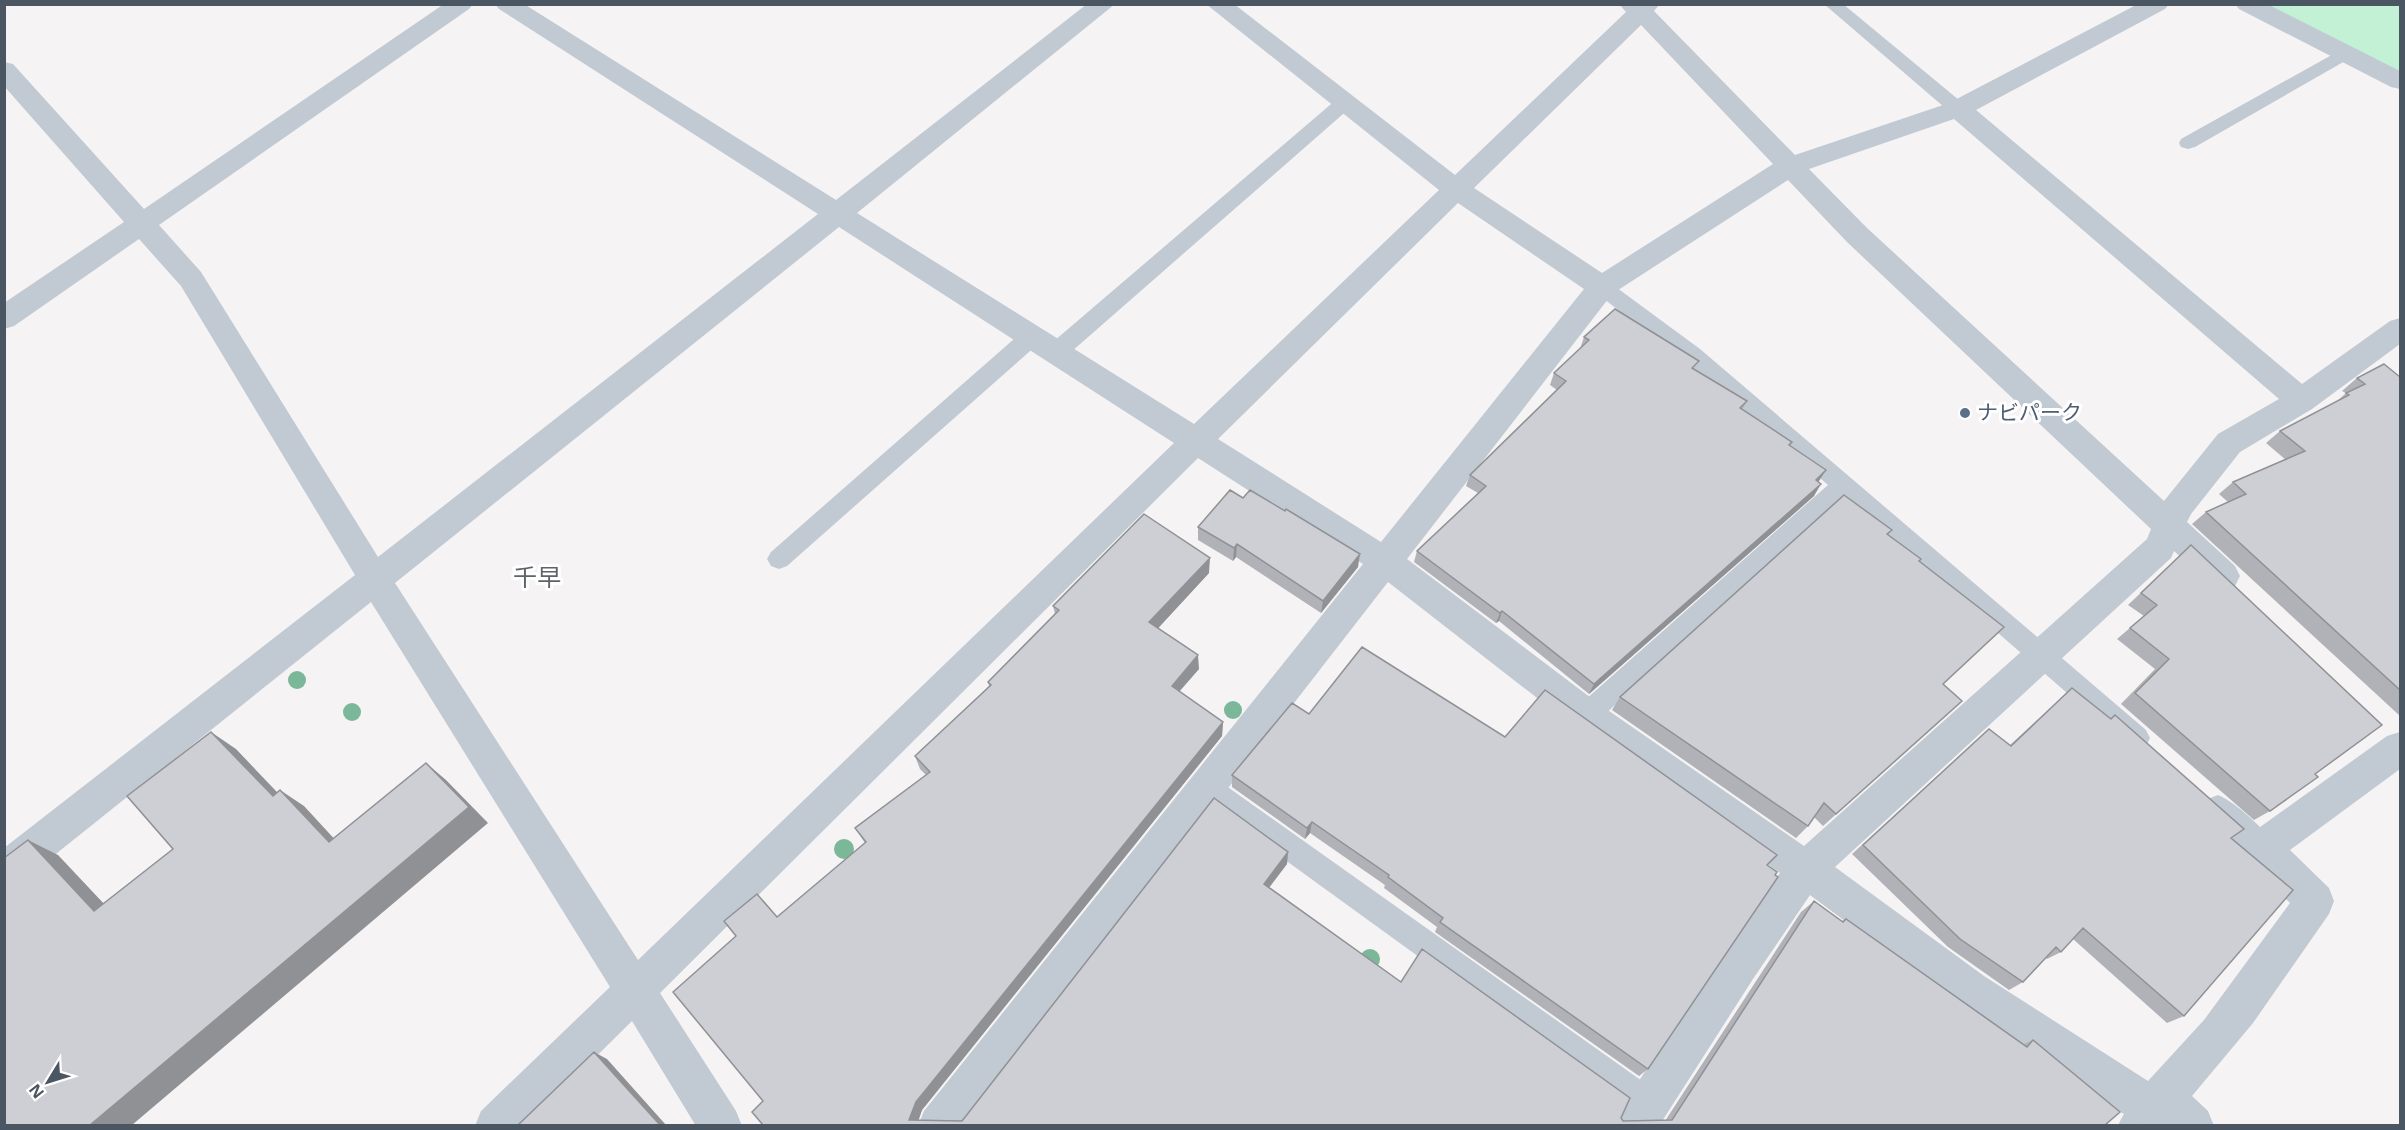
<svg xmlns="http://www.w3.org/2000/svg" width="2405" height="1130" viewBox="0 0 2405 1130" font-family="'Open Sans','Noto Sans JP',sans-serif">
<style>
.green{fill:#c3f1d5}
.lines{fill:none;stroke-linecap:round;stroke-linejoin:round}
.lane{fill:#c1cad2;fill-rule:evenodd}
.street{fill:#c1cad2;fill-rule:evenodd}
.tree{fill:#7bb799}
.wall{fill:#b0b2b7}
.shaded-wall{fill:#909195}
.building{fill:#cdcfd5;stroke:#909195;stroke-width:1.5}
.service-dot{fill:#5c6f8a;stroke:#fff;stroke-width:2}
.labels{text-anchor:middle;stroke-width:6;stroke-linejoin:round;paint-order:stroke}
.service-label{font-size:21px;fill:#4e5e75;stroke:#fff;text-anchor:start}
.quarter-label{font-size:24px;fill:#5f6368;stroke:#fff}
</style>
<rect width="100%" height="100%" fill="#f5f3f3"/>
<!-- green -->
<path class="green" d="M2250,5h150v71z"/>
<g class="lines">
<!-- lane -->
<path class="lane" d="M1824,4h19l122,101 2,4 -2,4h-14z
M2346,47l6,2 3,4 -3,4 -157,90 -7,2 -7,-2 -2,-4 2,-4z
M1344,97l7,2 2,4 -2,4 -288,252 -8,2 -8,-2 -3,-6 3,-6 290,-248z
M1602,280l7,2 91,67 446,381 4,8 -4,8 -9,4 -9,-4 -284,-247 -249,224 -9,4 -9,-4 -4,-8 4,-8 251,-222 -144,-124 -89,-69 -3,-5 3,-5z
M1030,330l8,2 3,6 -3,6 -251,222 -8,3 -8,-3 -4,-7 4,-7 251,-220z
M1206,775l9,3 444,315 4,11 -4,11 -11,4 -11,-4 -440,-319 -4,-9 4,-9z
M2218,795c17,7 50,36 58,53l-4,9 -10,4 -10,-4 -44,-40 -3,-9 3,-9z
M2151,1092l11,4 4,11 -4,11 -7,8h-37c6,-16 18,-28 33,-34z"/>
<!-- street -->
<path class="street" d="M444,4h29l-4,5 -310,216 42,47 177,285 440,-343 -319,-205 -4,-5h29l312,196 251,-196h28l-258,209 337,211 245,-234 -233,-186h28l221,171 171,-163 -7,-8h41l-6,7 141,144 154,-52 189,-99h31l-4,5 -189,101 326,274 88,-63 10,-3v26l-88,65 -72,43 -49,62 -4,8 48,44 5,10 -5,10c-26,9 -43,-19 -61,-35l-3,7 -336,309 149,109 164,105 56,-61 86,-117 -41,-42 -6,-13 6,-13 138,-99 13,-4v37l-110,81 39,38 5,13 -5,13 -76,109 -61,73 16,15 6,15h-69l-9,-4 -180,-118 -146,-109 -57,84 -94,147h-46l6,-15 106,-160 55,-78 -207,-147 -185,-144 -422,544h-48l6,-15 439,-547 -165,-106 -538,535 76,118 6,15h-46l-64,-105 -106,105h-51l6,-15 129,-124 -239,-385 -354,283 -13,5v-42l351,-273 -174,-289 -42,-47 -125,87 -10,3v-26l120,-81 -120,-136v-24l9,2 131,145zM1641,25l132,139 -171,109 -128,-85zM1954,119l325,280 -61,35 -54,67 -297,-273 -58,-59zM1788,180l59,62 304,287 -4,10 -343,307 -205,-142 -192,-145 205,-265zM1458,203l126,86 -203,253 -163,-103zM839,227l335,216 -536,517 -243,-377z
M2235,4h32l133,67v18l-9,-2 -152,-78z"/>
</g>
<!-- trees -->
<g class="tree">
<circle cx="297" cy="680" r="9"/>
<circle cx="1233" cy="710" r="9"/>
<circle cx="352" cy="712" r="9"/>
<circle cx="844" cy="849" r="10"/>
<circle cx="1370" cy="959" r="10"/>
</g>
<!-- wall -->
<path class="wall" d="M1584,337l111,33 52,31 -5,9 50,32 -2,3 28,37 -4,14 -225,198 -90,-73 -3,2 -82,-61 3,-11 61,-58 -12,-7 4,-11 87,-85 -7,-5 4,-12 26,-24z
M2400,377v339l-208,-192 14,-12 22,-10 -9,-8 14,-12 53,-22 -20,-17 14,-12 55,-28 11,-10 -4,-2 15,-13z
M1198,527l160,40 -37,46 -85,-56 -3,4 -35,-21z
M1892,530l-4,5 31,26 25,123 4,30 -125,112 -9,-9 -6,9 -12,12 -184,-128 8,-13z
M2191,545l124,229 -45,37 -16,9 -133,-116 34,-35 -38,-30 27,-23 -16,-11z
M1209,573l-51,55 41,41 -20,22 44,31 -1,14 -300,374 -4,10 44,1 326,-269 -1,12 -18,24 132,94 220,136 2,3h42l136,-209 13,-11 28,20 4,-2 178,125 9,-4 72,85h-1342v-24l14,-184 88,-74 -10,-15 71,-53 -6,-6 -5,-13 74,-70 -1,-4 67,-68 -2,-8z
M2072,688l38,30 5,-3 116,123 -47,178 -17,7 -94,-84 -12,13 -14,7 -1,-1 -23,24 -14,8 -61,-43 -96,-93 126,-115 32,6z
M1309,714l196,23 262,128 -119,204 -9,7 -204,-144 2,-5 -53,-39 1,-3 -75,-52 -5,6 -73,-52v-12z"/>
<!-- shaded-wall -->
<path class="shaded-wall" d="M1826,470l-7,11 -11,11 8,-12z
M1821,484l-7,12 -225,198 5,-10z
M1237,544l-1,13 -3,4 1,-13z
M1360,554l-2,13 -37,46 2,-12z
M1210,558l-1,15 -59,64 -1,-15z
M1502,611l-3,10 -3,2 4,-10z
M1198,655l1,14 -27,31v-14z
M1223,722l-1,14 -300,374 -5,15 -8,-5 7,-18z
M211,732l25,17 60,63 -23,-16z
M426,763l20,17 42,43 -356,302h-42z
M280,790l24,16 47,51 -22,-15z
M1312,822l-2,11 -5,6 2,-11z
M28,840l30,15 65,69 -29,-13z
M1288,852l-1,12 -24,31 1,-11z
M594,1052l13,7 59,66h-6z"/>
<!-- building -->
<path class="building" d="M1615,309l84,52 -7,7 55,33 -7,7 52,34 -3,3 37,25 -10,10 5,4 -227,200 -92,-73 -2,2 -83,-62 69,-65 -16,-11 96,-94 -12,-8 35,-33 -5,-3z
M2384,364l16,13v313l-194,-178 40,-18 -13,-12 72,-31 -25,-20 69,-36 -3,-2 19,-9 -8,-6z
M1230,490l13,8 7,-8 35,21 1,-2 74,45 -37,47 -86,-57 -3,4 -36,-21z
M1844,495l48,35 -5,4 34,25 -2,2 85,66 -61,57 19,17 -126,113 -12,-11 -16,23 -188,-129z
M1144,514l66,44 -61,64 49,33 -26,31 51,36 -307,380 -7,18 53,1 252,-323 74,54 -24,32 137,98 21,-33 208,149 -9,20 2,3 49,-1 142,-219 29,21 3,-3 181,128 6,-7 87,72 -15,13h-1342l-11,-13 11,-11 -90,-109 63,-56 -12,-15 33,-27 20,23 89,-75 -11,-14 75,-56 -15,-16 76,-71 -3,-3 71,-72 -6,-4z
M2191,545l191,180 -67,49 3,3 -48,34 -135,-118 34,-34 -39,-31 27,-23 -16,-12z
M1362,647l143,90 40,-47 232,165 -10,10 10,7 -2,3 3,2 -130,192 -208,-147 3,-4 -55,-41 1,-2 -77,-53 -5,6 -75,-53 60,-72 17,11z
M2072,688l39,31 4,-4 129,114 -13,9 62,52 -109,126 -101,-88 -22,24 -5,-5 -33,35 -63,-43 -97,-94 126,-116 22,17z
M211,732l62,64 7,-6 49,52 97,-79 43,44 -379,318h-86v-267l24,-18 66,71 79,-62 -46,-53z
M594,1052l66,73h-142z"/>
<!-- markers -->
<circle class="service-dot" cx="1965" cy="413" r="6"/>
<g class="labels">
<!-- service labels -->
<g class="service-label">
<text x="1977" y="420">ナビパーク</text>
</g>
<!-- quarter labels -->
<g class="quarter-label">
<text x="537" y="586">千早</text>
</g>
</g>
<!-- border -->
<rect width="2405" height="1130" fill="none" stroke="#4a5661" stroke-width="12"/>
<!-- north arrow -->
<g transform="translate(48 1082) rotate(232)" stroke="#ffffff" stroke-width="4.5" paint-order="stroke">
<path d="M0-4.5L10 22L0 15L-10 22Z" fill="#4a5661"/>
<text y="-9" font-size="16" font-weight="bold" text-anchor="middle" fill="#4a5661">N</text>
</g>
</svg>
